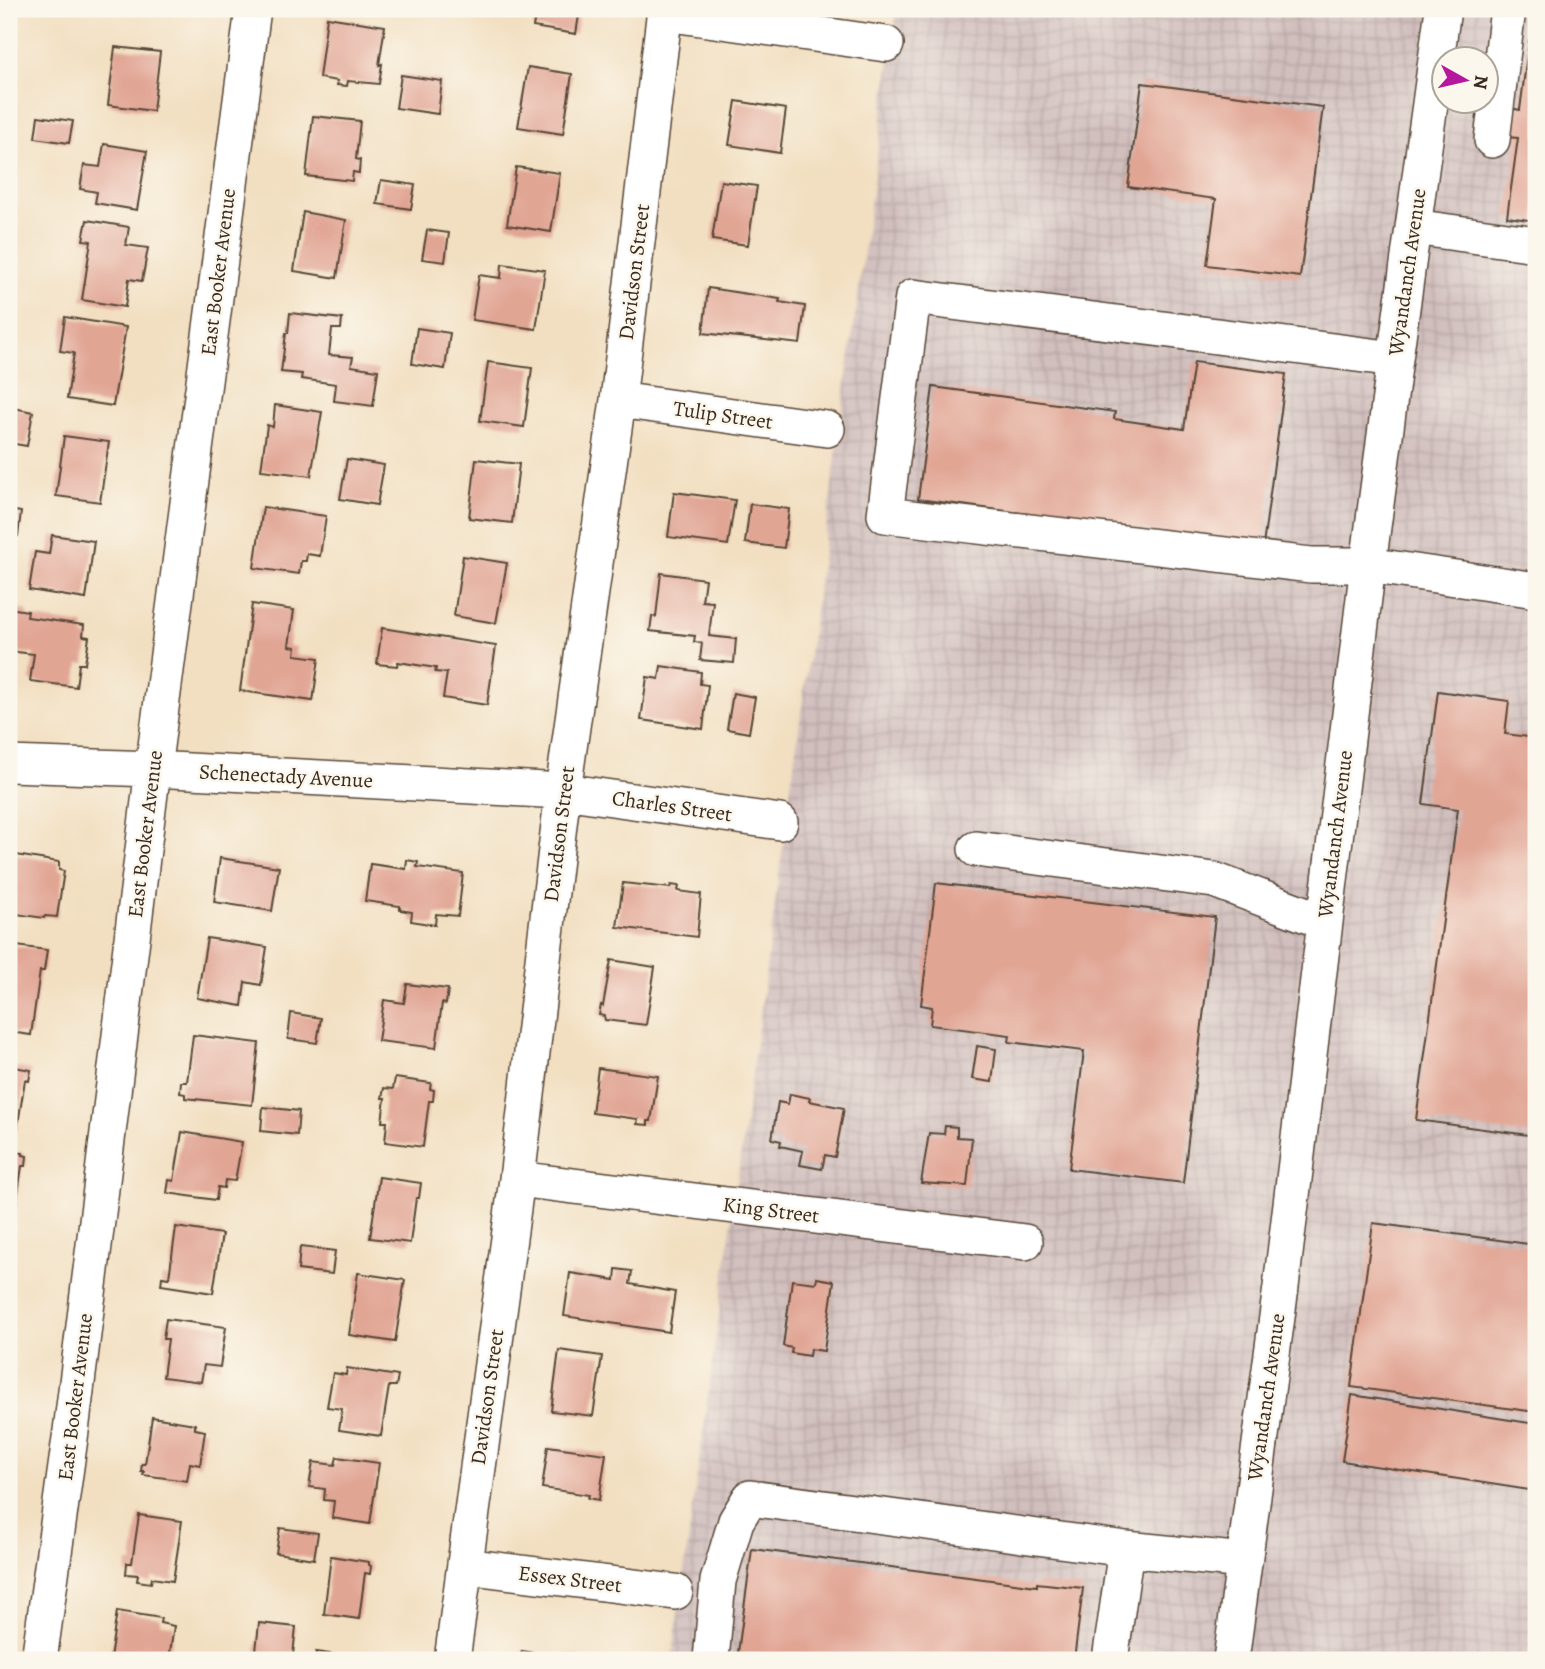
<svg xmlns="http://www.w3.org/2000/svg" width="1545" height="1669" viewBox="0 0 1545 1669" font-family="Alegreya,serif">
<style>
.industrial{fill:url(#industrial-grid);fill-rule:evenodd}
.building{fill:#e1a594}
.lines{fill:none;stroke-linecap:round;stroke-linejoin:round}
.minor-casing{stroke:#564536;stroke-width:38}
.minor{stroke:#fff;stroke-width:35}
.labels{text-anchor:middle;stroke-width:5;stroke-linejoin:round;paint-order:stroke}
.street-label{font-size:21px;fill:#3b2a1e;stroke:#fbf7ec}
</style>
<defs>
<pattern id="industrial-grid" width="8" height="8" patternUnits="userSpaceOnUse" patternTransform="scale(1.75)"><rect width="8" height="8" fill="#d1bfbe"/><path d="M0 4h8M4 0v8" fill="none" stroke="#b4a4a3"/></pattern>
</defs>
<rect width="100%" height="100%" fill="#fbf7ec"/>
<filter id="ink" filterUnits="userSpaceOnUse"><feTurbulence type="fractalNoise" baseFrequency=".0143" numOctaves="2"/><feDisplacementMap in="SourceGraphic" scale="14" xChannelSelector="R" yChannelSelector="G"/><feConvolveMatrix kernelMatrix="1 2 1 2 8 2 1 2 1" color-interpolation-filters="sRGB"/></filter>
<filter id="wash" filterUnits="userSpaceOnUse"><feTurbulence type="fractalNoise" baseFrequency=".00686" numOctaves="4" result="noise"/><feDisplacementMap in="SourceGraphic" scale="28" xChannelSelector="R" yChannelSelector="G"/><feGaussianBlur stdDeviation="1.57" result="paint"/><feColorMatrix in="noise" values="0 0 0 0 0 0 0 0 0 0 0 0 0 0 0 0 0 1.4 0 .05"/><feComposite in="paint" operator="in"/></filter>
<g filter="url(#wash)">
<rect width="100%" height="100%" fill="#f2dfc1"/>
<!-- industrial -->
<path class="industrial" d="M897,9h639v1651h-864zM1444,60h42v42h-42z"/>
<g id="blocks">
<!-- building -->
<path class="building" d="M536,9h44l-4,25 -43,-7z
M327,17l58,9 -6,39 3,-1 -3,20 -31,-3 -1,5 -10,-1 1,-4 -19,-3z
M1529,40l7,1v180l-29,-4 11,-79 -12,-1 4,-29 10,2z
M115,47l45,5 -7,59 -45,-6z
M528,67l44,7 -9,60 -45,-7z
M401,75l41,6 -4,33 -42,-6z
M1142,83l181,24 -23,170 -93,-12 9,-66 -88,-12z
M736,101l50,8 -6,44 -51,-8z
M38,116l35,5 -4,22 -34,-5z
M313,116l47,5 -4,38 4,1 -1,13 -6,-1 -1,9 -46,-5z
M104,144l43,7 -10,59 -42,-7 2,-11 -17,-3 4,-24 16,2z
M516,167l44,6 -9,59 -44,-7z
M381,180l34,5 -4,24 -34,-5z
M721,181l36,5 -9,59 -36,-5z
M303,212l43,8 -9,58 -43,-7z
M87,220l42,7 -3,18 22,3 -6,33 -13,-2 -4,28 -43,-7 9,-59 -8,-1z
M427,230l22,3 -4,29 -23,-3z
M502,264l43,6 -9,59 -64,-9 7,-45 22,3z
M708,288l72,11 -1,3 26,4 -5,38 -97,-11z
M290,313l52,6 -1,10h-9l-3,26 24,2 -2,9 27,4 -5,36 -39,-5 2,-17 -35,-5 1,-5 -21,-2 5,-39h2z
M65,317l61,10 -13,79 -46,-7 7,-46 -14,-2z
M417,328l33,5 -5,36 -33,-5z
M488,362l44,6 -8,59 -44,-6z
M1194,362l92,12 -23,172 -345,-47 15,-112 182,25 -1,7 70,10z
M275,405l47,7 -11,64 -50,-6 6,-45 6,2z
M9,407l24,5 -6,34 -18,-3z
M64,436l45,6 -9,60 -44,-6z
M347,459l37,6 -7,40 -37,-6z
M476,459l43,5 -7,59 -43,-5z
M674,492l61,8 -7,45 -60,-8z
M750,504l39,5 -5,39 -39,-5z
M263,507l63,9 -6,40 -13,-2 -1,7h-5l-2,13 -45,-6z
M9,510l12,2 -3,24 -9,-1z
M52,535l42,6 -8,58 -57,-9 6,-38 14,2z
M463,556l44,7 -11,60 -42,-7z
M661,573l44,6 -3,22 11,1 -4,34 27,3 -2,24 -34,-3 2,-17 -8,-1 1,-6 -45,-5 2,-15 4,1z
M252,604l42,6 -5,36 7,1 -1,8 24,3 -6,43 -73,-10z
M9,608l19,3 -1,6 57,8 -1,11 6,1 -4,27h-6l-3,23 -46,-6 4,-27 -25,-3z
M382,628l114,18 -9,59 -44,-7 4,-25 -12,-1 1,-4 -38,-6 -1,4 -20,-2z
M661,666l40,6 -1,12 8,1 -5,44 -62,-9 6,-43 12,2z
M1438,691l71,10 -4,33 31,4v398l-120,-16 42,-311 -35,-5z
M733,693l22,4 -6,36 -22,-4z
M10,854l49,8v8l5,1 -7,46 -12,-1 -1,2 -35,-5z
M220,858l59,9 -7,44 -58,-9z
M407,860l11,2 -1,5 46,6 -5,43 -22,-2 -1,11 -24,-4 1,-9 -12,-2v-4l-35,-5 5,-37 36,5z
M623,883l47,5 1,-3 8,1 -1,5 23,3 -4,43 -80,-10z
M936,883l279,34 -32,266 -114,-14 15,-118 -75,-9 1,-7 -80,-10 2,-18 -11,-2z
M207,938l60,9 -6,38 -16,-3 -3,24 -45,-8z
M9,945l38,5 -3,21h-4l-9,64 -22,-3z
M611,960l44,7 -9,58 -41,-5 -1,-4 -5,-1 2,-10 2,1z
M407,984l41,5 -2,15 -4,-1 -6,45 -58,-7 6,-41 20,3z
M291,1013l30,5 -4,25 -29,-4z
M193,1035l66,8 -7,62 -67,-7v-4l-5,-1 1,-11h6z
M977,1046l19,3 -4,33 -20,-3z
M9,1066l22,4 -2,11 -4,-1 -8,50 -8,-1z
M598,1068l60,8 -7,45h-3v4l-11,-1 1,-5 -46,-6z
M395,1078l36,5 -1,6 4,1 -1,11h-4l-6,46 -38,-5 2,-20h-5l3,-24h-3l2,-10 9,1z
M790,1094l20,4 -1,3 35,7 -9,49 -10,-2 -3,14 -22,-4 3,-14 -23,-5 1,-5 -9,-2 6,-37 10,2z
M263,1107l36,4 -2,24 -36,-4z
M945,1126l12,1v10l15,1 -5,48 -46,-3 8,-50 15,1z
M182,1132l60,10 -7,39 -10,-1 -1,8 -6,-1 -2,13 -49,-7 2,-13 5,1z
M9,1151l14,2v2l4,1 -1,10h-4l-7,46h-6z
M379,1177l42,6 -2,15h-3l-6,45 -40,-5z
M1373,1223l163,22v167l-185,-25z
M176,1227l46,7 -9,59 -52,-8 1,-8 7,1z
M300,1247l35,4 -3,23 -34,-4z
M616,1269l16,2 -2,13 45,8 -6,40 -105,-16 6,-43 45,7z
M358,1273l47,7 -10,62 -46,-7z
M817,1278l17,3 -10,70 -14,-2 -1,7 -18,-3 1,-5 -9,-2 9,-66 24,3z
M166,1319l60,8 -6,40 -16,-2 -3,17 -38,-5 5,-38h-5z
M559,1350l43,6 -9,60 -42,-5z
M347,1368l51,8 -2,10h-7l-8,50 -42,-6 3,-21 -15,-2 6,-34 13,2z
M1352,1395l184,29v67l-194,-30z
M152,1417l43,7v5l10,2 -5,34 -10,-2 -3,18 -44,-6 1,-4h-3l1,-7h3z
M548,1446l58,8 -7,46 -11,-2 1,-3 -47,-7z
M337,1457l42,6 -9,61 -38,-6 2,-17 -10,-1 1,-11 -16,-2 4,-25 22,3z
M139,1515l43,6 -9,60 -21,-3 -1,5 -14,-2 1,-6 -12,-1 1,-11h5z
M280,1528l38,5 -4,26 -38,-6z
M752,1549l285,37v-3l46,5 -9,72h-337z
M331,1556l38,6v3l2,1 -1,8 -5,-1 -6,46 -35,-5z
M117,1611l44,7 -1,5 14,3 -5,33 -12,-2 -1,3h-53l1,-2 6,1z
M259,1623l37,4 -3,28 -37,-4z
M522,1651l43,7 1,-4 12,2 -1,4h-57z
M316,1652l41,6v2h-42z"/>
</g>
</g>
<g filter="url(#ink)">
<use href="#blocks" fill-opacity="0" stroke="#564536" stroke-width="2"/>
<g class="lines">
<defs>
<path id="minor" d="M665,13l221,31
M1492,140l16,-131
M1413,227l123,17
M1395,359l-482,-62 -28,218 426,50h57l168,25
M618,400l209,29
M9,764l144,5 410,22 217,31
M976,849l238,31 111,42
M517,1179l508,63
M465,1566l210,26
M39,1660l32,-229 82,-662 100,-760
M452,1660l65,-481 46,-388 55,-391 47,-391
M711,1660l7,-79 18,-60 14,-23 376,51 118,12
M1110,1660l16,-111
M1231,1660l50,-373 87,-722 27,-206 48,-350"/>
</defs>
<!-- minor casing -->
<use href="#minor" class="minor-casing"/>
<!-- minor -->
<use href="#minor" class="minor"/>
</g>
</g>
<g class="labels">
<!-- street labels -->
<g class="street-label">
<text transform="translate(218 272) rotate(-83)" y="7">East Booker Avenue</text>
<text transform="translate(634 272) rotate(-83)" y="7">Davidson Street</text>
<text transform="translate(1407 272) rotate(-82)" y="7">Wyandanch Avenue</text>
<text transform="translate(723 415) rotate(8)" y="7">Tulip Street</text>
<text transform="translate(286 776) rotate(3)" y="7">Schenectady Avenue</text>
<text transform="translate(672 806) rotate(8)" y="7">Charles Street</text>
<text transform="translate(145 834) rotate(-83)" y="7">East Booker Avenue</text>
<text transform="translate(559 834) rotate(-83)" y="7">Davidson Street</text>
<text transform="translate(1335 834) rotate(-83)" y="7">Wyandanch Avenue</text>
<text transform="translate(771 1210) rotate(7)" y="7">King Street</text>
<text transform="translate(75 1397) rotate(-83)" y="7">East Booker Avenue</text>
<text transform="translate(487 1397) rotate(-82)" y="7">Davidson Street</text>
<text transform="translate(1266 1397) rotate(-82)" y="7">Wyandanch Avenue</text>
<text transform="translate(570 1579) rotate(7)" y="7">Essex Street</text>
</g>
</g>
<!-- margin -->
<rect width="1545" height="1669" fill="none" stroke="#fbf7ec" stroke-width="35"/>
<!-- north arrow -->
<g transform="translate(1465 80) rotate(98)"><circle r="33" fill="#fbf7ec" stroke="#aea59a" stroke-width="2"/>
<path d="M0-5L12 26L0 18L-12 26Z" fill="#b5179e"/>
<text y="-10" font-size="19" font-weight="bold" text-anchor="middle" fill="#3b2a1e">N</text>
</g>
</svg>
